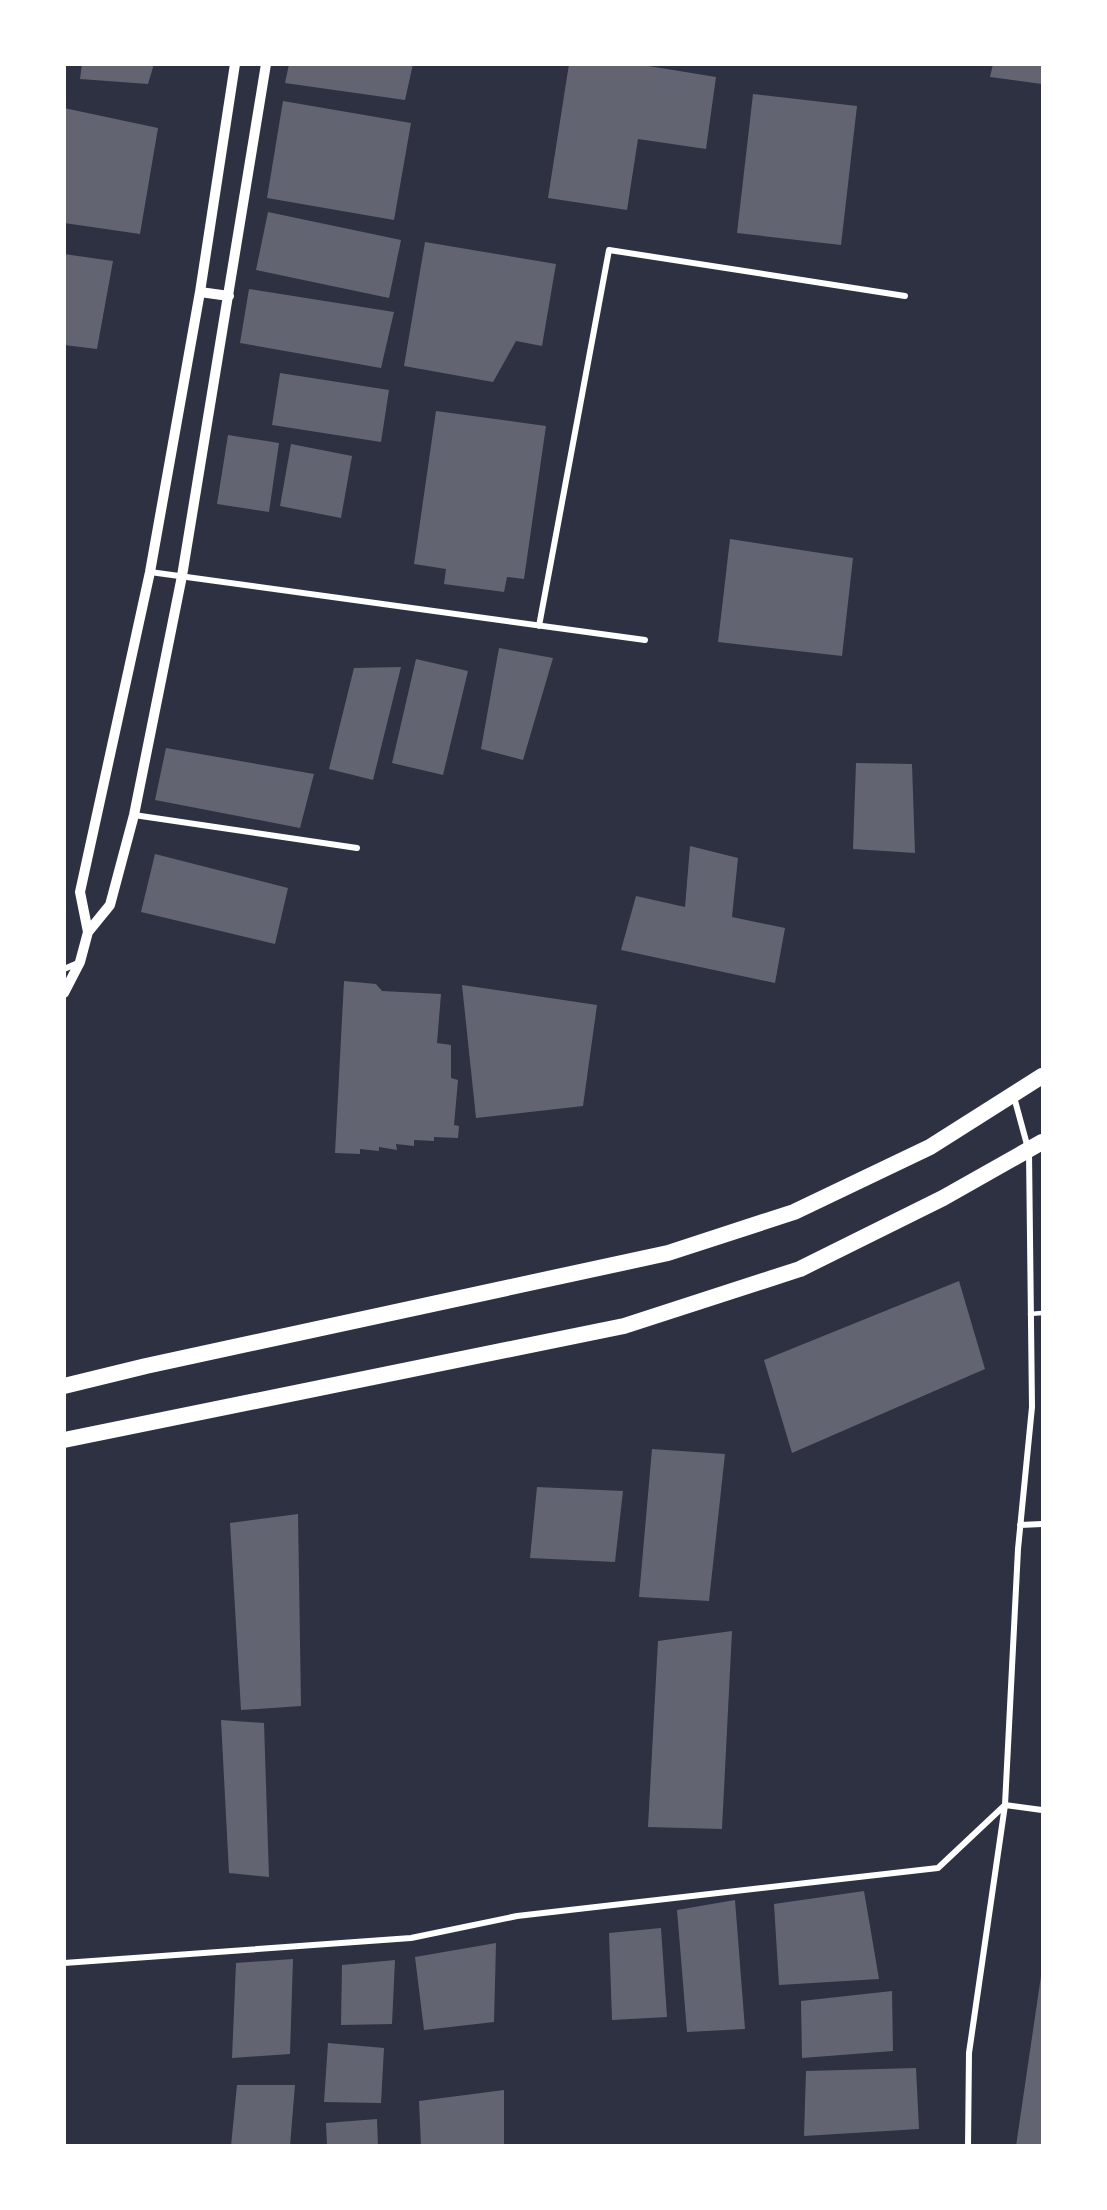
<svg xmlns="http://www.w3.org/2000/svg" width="1107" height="2210" viewBox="0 0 1107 2210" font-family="Cabin,sans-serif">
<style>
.building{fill:#626471}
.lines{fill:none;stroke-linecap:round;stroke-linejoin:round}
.service{stroke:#fff;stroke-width:4.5}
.minor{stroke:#fff;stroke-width:6}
.tertiary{stroke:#fff;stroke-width:10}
.trunk{stroke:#fff;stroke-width:16}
</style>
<rect width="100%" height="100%" fill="#2d3142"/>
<!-- building -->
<path class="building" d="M82,64h72l-6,20 -68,-5z
M289,64h124l-8,36 -120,-17z
M569,64h67l80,13 -10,72 -68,-10 -11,71 -79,-12z
M993,64h49v20l-52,-7z
M753,94l104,12 -16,139 -104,-12z
M283,101l128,22 -17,97 -127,-22z
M64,108l94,20 -18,106 -76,-11z
M268,212l133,28 -12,58 -133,-28z
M425,242l131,22 -14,82 -26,-5 -23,41 -89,-16z
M64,254l49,7 -16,88 -33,-4z
M249,289l145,23 -13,56 -141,-25z
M280,373l109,17 -8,52 -109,-17z
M436,411l110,15 -22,153 -17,-2 -3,15 -60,-8 2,-15 -32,-5z
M228,435l51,8 -10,69 -52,-8z
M291,444l61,12 -11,62 -61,-12z
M730,539l123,19 -11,98 -124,-14z
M499,648l54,10 -30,102 -42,-11z
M416,659l52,12 -25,104 -51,-12z
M401,667l-28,113 -44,-11 25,-101z
M166,748l148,26 -14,54 -145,-28z
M856,763l56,1 3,89 -62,-4z
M690,846l48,12 -6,59 53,11 -10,55 -154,-33 15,-54 49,11z
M155,854l133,34 -13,56 -134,-32z
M344,981l32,3 6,7 59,3 -4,49 14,2v33l7,2 -4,45 5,1 -1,12 -24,-1v4l-20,-1v6l-18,-2 1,6 -18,-3v4l-19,-2v5l-25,-1z
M462,985l135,20 -14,101 -107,12z
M959,1281l26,88 -193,84 -28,-93z
M652,1449l73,5 -16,147 -70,-4z
M537,1487l86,4 -8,71 -85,-4z
M298,1514l3,192 -60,4 -11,-187z
M732,1631l-10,198 -74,-2 10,-186z
M221,1720l43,3 5,154 -40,-4z
M864,1891l15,88 -100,6 -5,-81z
M735,1900l10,129 -58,3 -10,-122z
M661,1928l6,89 -55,3 -3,-87z
M496,1943l-2,79 -70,8 -9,-73z
M293,1959l-3,95 -58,4 4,-95z
M395,1960l-3,64 -51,1 1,-60z
M1041,1976l1,170h-26z
M892,1991l1,60 -91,7 -1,-57z
M328,2043l56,5 -3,55 -57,-1z
M916,2068l3,61 -115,7 2,-65z
M237,2085h58l-5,61h-59z
M504,2090v56h-83l-2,-45z
M377,2119l1,27h-51l-1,-23z"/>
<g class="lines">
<!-- service -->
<path class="service" d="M1030,1314l12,-1"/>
<!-- minor -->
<path class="minor" d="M150,572l495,68
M539,626l70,-376 296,46
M134,815l223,33
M64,969l14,-6
M1020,1525l22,-1
M64,1963l347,-25 106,-22 421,-48 67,-63 13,-256 14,-142 -3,-255 -15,-55
M968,2146l1,-93 36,-248 37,5"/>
<!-- tertiary -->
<path class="tertiary" d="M200,292l29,4
M88,932l-8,-40 70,-320 50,-280 35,-228
M64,993l16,-31 8,-30 22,-27 24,-90 48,-239 84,-512"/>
<!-- trunk -->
<path class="trunk" d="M64,1386l82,-20 522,-113 126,-41 136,-65 112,-71
M64,1440l560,-114 176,-57 143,-71 99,-56"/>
</g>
<!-- border -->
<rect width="1107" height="2210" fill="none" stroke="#ffffff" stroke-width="132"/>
</svg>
